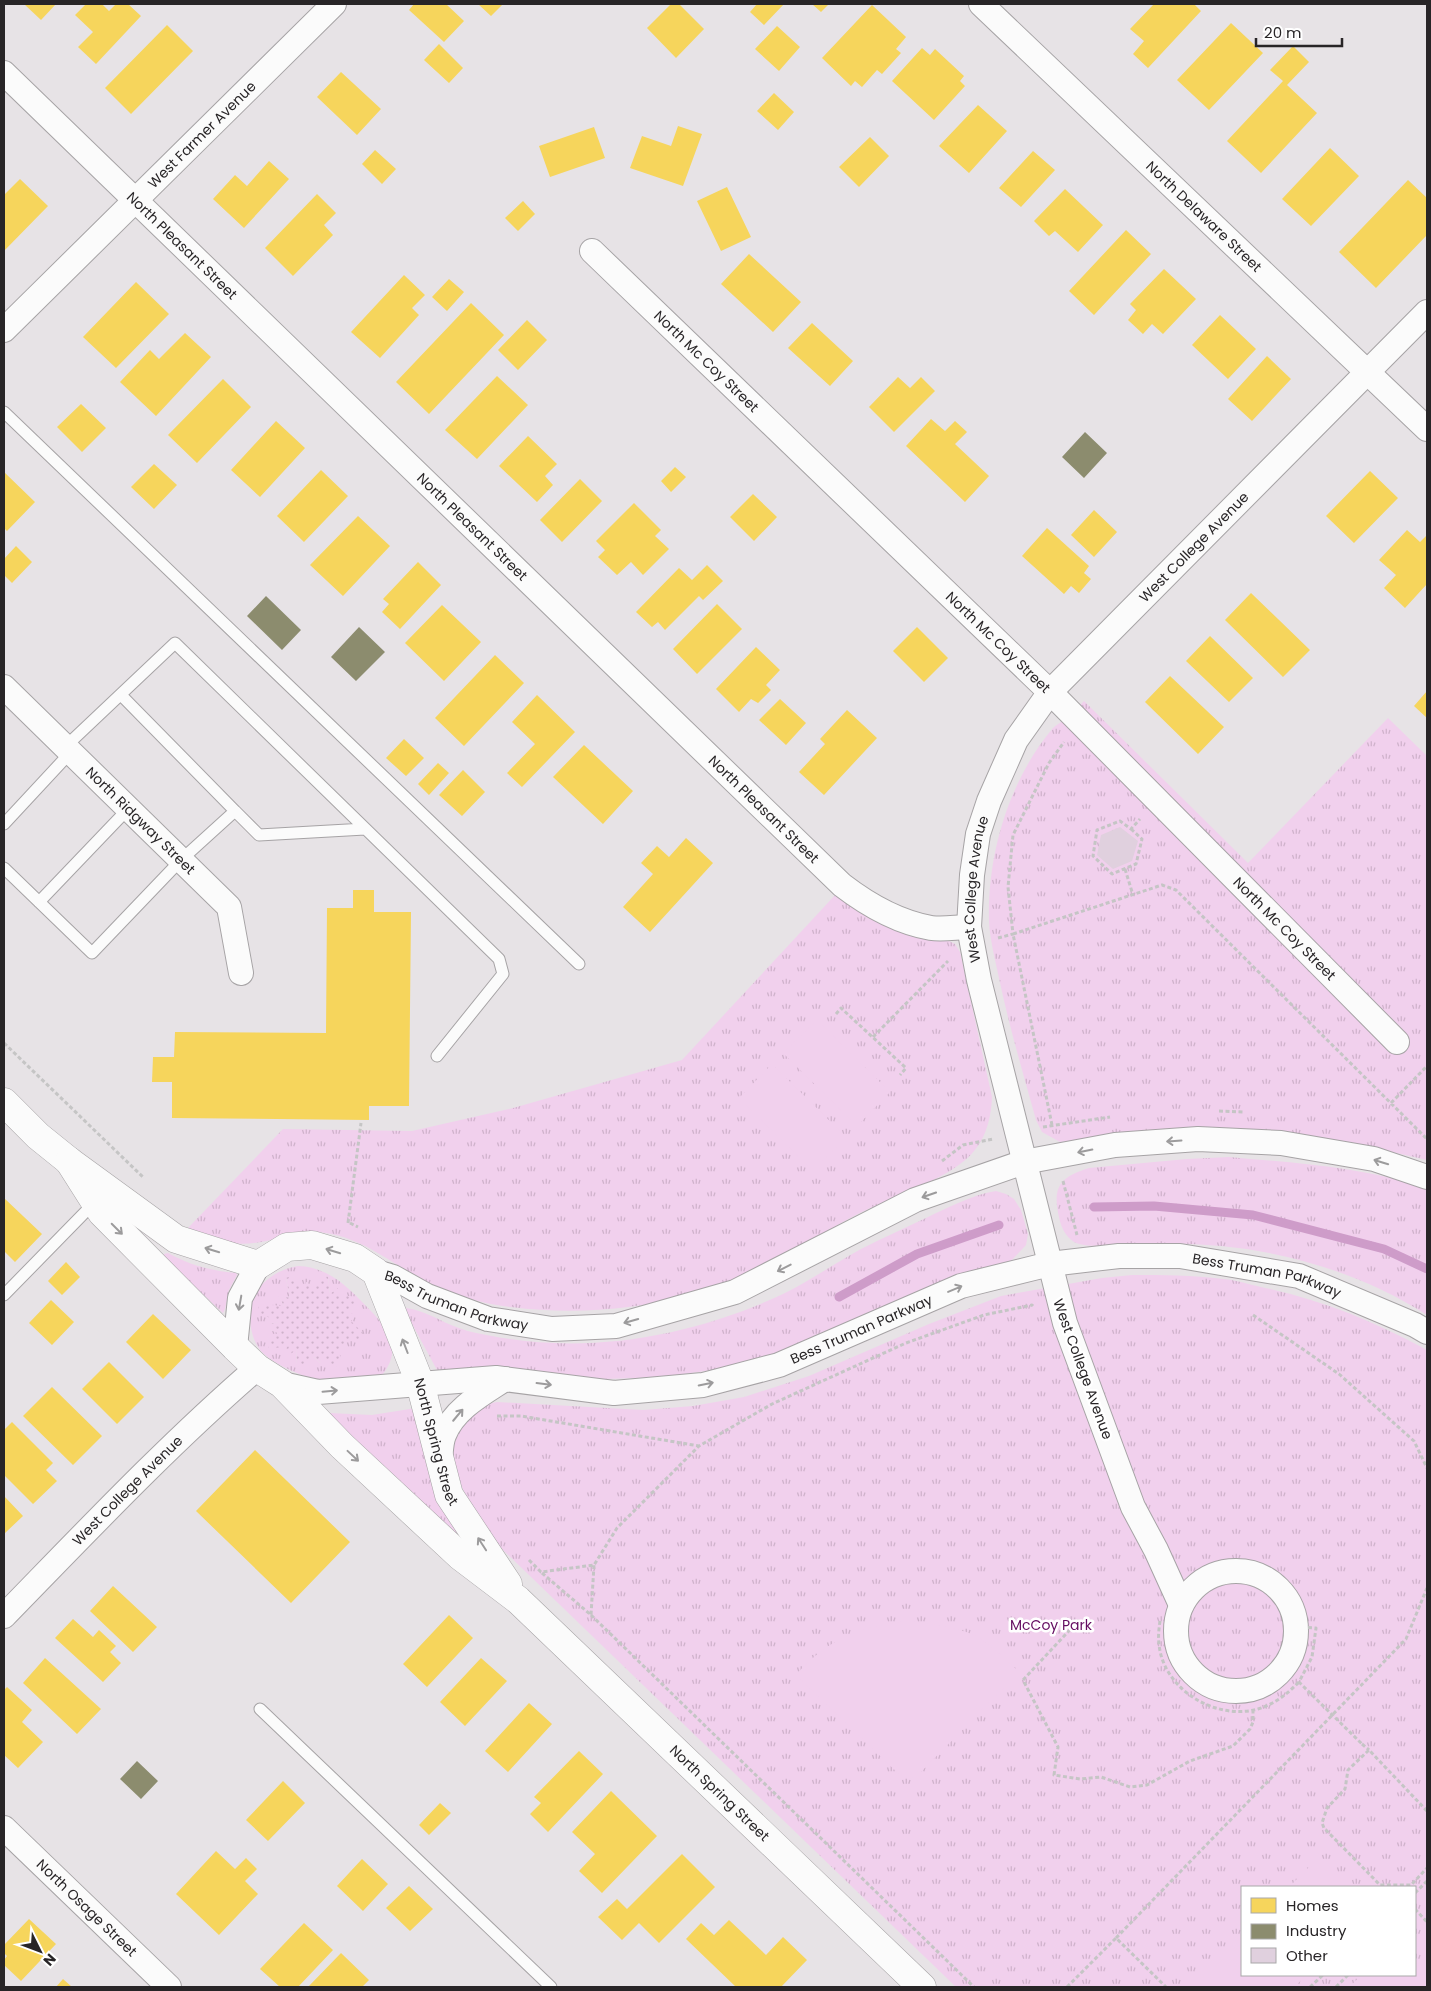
<svg xmlns="http://www.w3.org/2000/svg" width="1431" height="1991" viewBox="0 0 1431 1991" font-family="Poppins,sans-serif">
<style>
.grass{fill:url(#grass-tufts);fill-rule:evenodd}
.garden{fill:url(#garden-dots)}
.pitch{fill:#f1d0ed}
.homes{fill:#f6d55c}
.industry{fill:#8c8c6e}
.lines{fill:none;stroke-linecap:round;stroke-linejoin:round}
.stream{stroke:#ce9cc9;stroke-width:9}
.building{fill:#e0d0de}
.lane-casing{stroke:#a6a3a5;stroke-width:13}
.street-casing{stroke:#a6a3a5;stroke-width:26}
.secondary-casing{stroke:#a6a3a5;stroke-width:29}
.path{stroke:#c5c5c5;stroke-width:3;stroke-dasharray:4 2.5;stroke-linecap:butt}
.lane{stroke:#fbfbfb;stroke-width:11}
.street{stroke:#fbfbfb;stroke-width:24}
.secondary{stroke:#fbfbfb;stroke-width:28}
.path-bridge{stroke:#c5c5c5;stroke-width:3;stroke-dasharray:4 2.5;stroke-linecap:butt}
.oneway{stroke:#9c9b9c}
.labels{text-anchor:middle;stroke-width:5;stroke-linejoin:round;paint-order:stroke}
.street-label{font-size:14px;fill:#282527;stroke:#fff}
.park-label{font-size:14px;fill:#640d61;stroke:#fff}
</style>
<defs>
<pattern id="grass-tufts" width="24" height="20" patternUnits="userSpaceOnUse" patternTransform="scale(1.25)"><rect width="24" height="20" fill="#f1d0ed"/><path d="M3 7l-1-3M5 7V3M7 7l1-3M15 17l-1-3M17 17v-4M19 17l1-3" fill="none" stroke="#cfb2cb"/></pattern>
<pattern id="garden-dots" width="8" height="8" patternUnits="userSpaceOnUse" patternTransform="scale(1.25)"><rect width="8" height="8" fill="#f1d0ed"/><path d="M2 2h.1M6 6h.1" fill="none" stroke="#cfb2cb" stroke-width="1.8" stroke-linecap="round"/></pattern>
</defs>
<rect width="100%" height="100%" fill="#e7e3e6"/>
<!-- grass -->
<path class="grass" d="M1084,701l164,162 140,-145 39,38v404c-59,-14 -116,-27 -177,-31 -63,-4 -127,6 -190,13l-18,-10 -6,-12c-13,-47 -27,-94 -37,-142 -4,-19 -9,-38 -10,-56 -2,-68 20,-142 64,-194 4,-4 8,-5 12,-9 7,-5 13,-12 19,-18z
M837,893l108,46 10,5 5,8 32,145c-1,25 -8,48 -28,64 -27,22 -74,37 -106,53 -54,28 -106,65 -167,81 -59,15 -119,20 -180,12 -27,-3 -57,-11 -82,-24 -39,-19 -64,-46 -110,-51 -19,-2 -35,5 -53,9 -32,7 -50,0 -78,-13l95,-99 129,2 101,-23 169,-48z
M1229,1157c66,6 134,10 198,31v127c-61,-39 -133,-62 -206,-69 -23,-2 -48,-3 -72,-3 -18,0 -60,7 -75,-1 -9,-6 -13,-15 -15,-25 -7,-30 1,-40 30,-49l98,-9z
M996,1191l10,3 8,5 7,11 7,24 -2,11 -15,16 -57,18 -155,66 -45,16 -35,8 -56,8 -58,2 -36,-1 -88,-11 -44,3 -32,-59 1,-3c19,2 35,14 53,20 10,4 22,6 33,8 98,19 201,0 291,-42 27,-13 52,-31 78,-45 21,-11 44,-21 65,-31 23,-11 46,-23 70,-27z
M168,1253c22,12 43,18 68,20l1,2 -8,15 -4,19 -2,4 -59,-55v-4z
M298,1266c30,1 49,20 69,41 15,15 34,36 21,59 -3,6 -6,10 -13,13 -7,3 -18,1 -26,1 -9,0 -18,1 -27,0 -16,-1 -46,-15 -58,-26 -13,-11 -17,-38 -12,-53 7,-19 26,-32 46,-35zM328,1277l2,17 27,9 -7,9c2,24 -8,34 -28,45l-2,6 -6,-6 -17,7 -1,-15 -7,-3 -20,-3 10,-10 -9,-3 1,-6 8,-2 5,-16 -5,-10 11,2 -4,-20 20,11v-7l7,6z
M1132,1275c31,0 61,0 91,4 13,1 25,5 38,8 59,12 113,34 166,63v637h-471l-455,-439c-23,-32 -73,-94 -33,-129 11,-9 15,-15 29,-17l146,8 50,-4 51,-9 65,-21 120,-52 72,-28 101,-18zM1242,1887h173v88h-173z
M416,1408l41,124 -1,3 -128,-119 1,-3 43,2z"/>
<!-- garden -->
<path class="garden" d="M323,1274l5,3 2,17 8,-6 1,8h11l8,7 -8,9 5,4 -4,5 12,12 -1,7h-17v6l-6,2 2,16 -6,3 -12,-10 -3,6 -6,-6 -13,12 -4,-5 -1,-15 -7,7 -5,-5 4,-5 -19,3 -1,-6 10,-10 -8,-3v-6l8,-2 -20,-10 1,-8 25,2 -6,-11 12,3 -4,-20 5,-2 14,12 1,-6 7,5z"/>
<!-- pitch -->
<path class="pitch" d="M817,1020l73,72 -33,34 -74,-73z
M772,1064l74,73 -33,34 -74,-73z
M909,1621c22,3 45,5 65,14 17,9 31,24 45,37l-103,105 -13,1 -107,-103c32,-37 66,-49 113,-54z
M1316,1860l27,27h-54z
M1242,1935v40h65l-13,12h-104z
M1415,1957l12,12v18h-78l13,-12h53z"/>
<!-- homes -->
<path class="homes" d="M24,4h32l-15,16z
M86,4h16l7,7 7,-7h12l13,12 -45,48 -18,-17 15,-15 -18,-17z
M414,4h32l18,17 -20,21 -35,-32z
M478,4h25l-12,12z
M671,4h8l25,25 -28,29 -29,-30z
M757,4h27l-20,21 -14,-13z
M812,4h17l-8,8z
M1154,4h40l7,7 -53,57 -15,-14 11,-13 -14,-12z
M872,5l34,32 -10,12 5,4 -19,21 -5,-4 -15,17 -7,-6 -4,5 -29,-28z
M1231,23l32,30 -54,57 -32,-30z
M167,25l26,26 -62,63 -26,-26z
M777,26l23,21 -21,24 -24,-22z
M439,44l24,24 -14,15 -25,-23z
M1293,46l16,16 -22,23 30,28 -56,60 -34,-32 56,-60 -13,-11z
M922,48l8,7 5,-6 29,27 -4,5 5,5 -31,34 -42,-39z
M341,72l40,37 -24,26 -40,-38z
M774,93l20,19 -16,18 -21,-19z
M978,105l29,26 -38,42 -30,-27z
M678,126l24,8 -19,52 -53,-18 12,-32 29,10z
M594,127l11,31 -55,19 -11,-31z
M870,137l19,19 -30,31 -20,-20z
M1330,148l29,28 -48,50 -29,-27z
M375,150l21,19 -14,15 -20,-20z
M1033,151l22,19 -34,37 -22,-19z
M269,161l20,18 -45,49 -31,-29 22,-24 12,11z
M20,179l28,27 -44,45v-56z
M1408,180l19,18v37l-51,53 -37,-36z
M727,187l24,50 -30,14 -24,-50z
M1065,189l38,36 -25,27 -23,-21 -6,5 -15,-15z
M317,194l19,19 -12,12 9,10 -40,41 -28,-28z
M523,201l12,13 -17,17 -13,-13z
M1126,230l25,24 -57,61 -25,-24z
M749,254l52,48 -28,30 -52,-48z
M1164,269l32,30 -33,35 -11,-10 -9,10 -15,-14 8,-10 -6,-6z
M404,275l21,20 -13,13 7,7 -39,43 -29,-26z
M449,279l15,13 -17,19 -15,-14z
M136,282l33,32 -53,54 -33,-31z
M471,303l33,32 -75,79 -33,-32z
M1220,315l36,34 -28,30 -36,-34z
M527,320l20,20 -29,30 -20,-20z
M812,323l41,38 -23,25 -42,-38z
M185,333l26,24 -55,59 -36,-34 30,-32 9,9z
M1267,356l24,23 -39,42 -24,-22z
M497,376l31,29 -51,54 -32,-29z
M898,377l12,11 11,-11 14,14 -41,41 -25,-25z
M223,379l28,28 -54,56 -29,-28z
M81,404l25,24 -24,24 -25,-25z
M931,419l14,12 10,-10 12,11 -12,12 34,32 -24,26 -59,-56z
M276,421l29,27 -45,49 -29,-27z
M528,436l29,28 -12,12 8,9 -16,17 -38,-36z
M154,464l23,21 -23,24 -23,-22z
M675,467l11,10 -15,15 -10,-11z
M321,470l27,26 -44,46 -27,-26z
M1370,471l28,27 -44,45 -28,-27z
M4,472l31,30 -28,29 -3,-3z
M580,479l22,22 -40,41 -22,-22z
M753,494l24,23 -23,24 -24,-24z
M634,503l27,27 -6,6 14,13 -26,26 -12,-13 -14,13 -19,-18 7,-7 -9,-9z
M1094,510l23,22 -23,25 -23,-22z
M358,516l32,30 -47,50 -33,-31z
M1047,528l42,38 -5,7 7,6 -12,14 -8,-7 -7,8 -42,-38z
M1407,530l13,12 7,-7v49l-22,24 -21,-20 12,-13 -17,-15z
M16,546l16,16 -20,21 -8,-8v-16z
M418,562l23,23 -41,44 -18,-17 7,-8 -6,-5z
M707,565l16,16 -20,19 -4,-4 -34,34 -7,-8 -6,5 -16,-15 43,-44 13,12z
M1251,593l59,57 -27,27 -58,-57z
M717,604l25,25 -45,45 -24,-25z
M442,605l39,37 -37,39 -39,-38z
M917,627l31,31 -24,24 -31,-31z
M1210,636l43,42 -24,24 -43,-41z
M756,647l24,23 -14,15 5,5 -13,13 -7,-4 -12,13 -23,-23z
M495,655l29,28 -60,63 -29,-28z
M1170,676l54,51 -26,27 -53,-52z
M1427,691v27l-13,-12z
M537,695l38,37 -53,55 -15,-14 28,-29 -23,-22z
M780,699l26,24 -20,22 -27,-25z
M847,710l30,28 -53,57 -25,-23 26,-28 -5,-5z
M404,739l20,19 -18,18 -20,-18z
M584,745l49,46 -30,33 -50,-47z
M438,763l11,10 -20,22 -11,-11z
M463,770l22,22 -23,24 -23,-21z
M686,838l27,25 -63,69 -27,-25 30,-33 -12,-11 16,-17 12,11z
M353,890h21v22h37l-2,194h-40v14l-197,-2v-36h-20l1,-25h21l1,-25 151,1 1,-125h26z
M4,1198l38,36 -27,28 -11,-11z
M66,1262l14,15 -18,18 -14,-14z
M51,1300l23,22 -22,23 -23,-22z
M153,1314l38,36 -28,29 -37,-37z
M109,1362l35,35 -27,27 -35,-35z
M52,1387l50,49 -29,29 -50,-49z
M12,1422l41,41 -7,7 11,11 -24,23 -29,-29v-45z
M255,1450l95,92 -59,61 -95,-92z
M4,1496l19,20 -19,18z
M113,1586l44,41 -24,25 -43,-41z
M449,1615l24,23 -46,49 -24,-23z
M73,1619l20,18 6,-7 17,16 -6,6 11,11 -18,19 -48,-44z
M45,1658l56,51 -24,25 -54,-51z
M481,1658l26,23 -42,45 -25,-24z
M7,1687l25,23 -10,12 21,20 -25,26 -14,-13v-65z
M529,1703l23,21 -44,48 -23,-21z
M579,1751l24,23 -55,58 -18,-18 11,-11 -7,-6z
M283,1781l22,22 -37,38 -22,-21z
M611,1791l46,45 -55,57 -23,-22 16,-17 -23,-22z
M440,1803l11,10 -22,22 -10,-10z
M216,1851l19,18 11,-11 11,11 -12,12 13,13 -39,41 -43,-41z
M682,1854l33,33 -56,56 -20,-20 -17,17 -24,-23 19,-18 10,10z
M362,1859l26,25 -25,27 -26,-25z
M409,1886l24,23 -23,22 -24,-23z
M29,1919l27,25 -35,37 -17,-16v-5l3,-4 -3,-3v-8z
M729,1920l37,35 17,-18 24,23 -26,27h-45l-50,-48 15,-16 13,12z
M304,1923l29,27 -35,37h-18l-20,-18z
M341,1953l28,27 -7,7h-54z
M63,1979l9,8h-16z"/>
<!-- industry -->
<path class="industry" d="M1085,432l22,21 -23,25 -22,-21z
M266,596l35,34 -19,20 -35,-34z
M359,627l26,25 -29,29 -25,-24z
M137,1761l21,20 -17,18 -21,-20z"/>
<g class="lines">
<!-- stream -->
<path class="stream" d="M1094,1207l60,-1 99,9 131,34 43,20
M839,1297l78,-43 82,-29"/>
</g>
<!-- building -->
<path class="building" d="M1120,827l18,14 -6,20 -19,8 -16,-14 4,-20z"/>
<g class="lines">
<defs>
<path id="lane" d="M4,412l575,552
M65,747l110,-104 324,316 4,15 -66,82
M235,811l24,24 106,-6
M4,824l66,-71
M4,868l88,85 89,-93 54,-49 -114,-116
M39,902l89,-93
M4,1295l91,-93
M260,1709l291,278"/>
<g id="street">
<path id="s1" d="M981,4l446,425"/>
<path id="s2" d="M4,73l838,812c26,20 55,37 89,43 12,2 26,-1 38,-1"/>
<path id="s3" d="M592,251l458,441 347,350"/>
<path id="s4" d="M4,330l330,-326"/>
<path id="s5" d="M4,687l225,220 12,66"/>
<path id="s6" d="M376,1272l17,5 34,19 61,23 64,10 64,-3 119,-34 180,-92 109,-38 91,-17 83,-6 83,4 93,16 53,18"/>
<path d="M235,1347l5,-49 18,-33"/>
<path id="s7" d="M282,1384l36,8 178,-14 118,15 89,-8 76,-20 182,-79 89,-22 69,-8h61l119,20 116,49 12,7"/>
<path d="M440,1459c1,-7 1,-17 4,-24 10,-26 38,-41 61,-56"/>
<circle cx="1236" cy="1631" r="60"/>
<path id="s8" d="M1181,1605l-25,-55 -23,-43 -68,-184 -86,-343 -10,-53 3,-52 6,-41 11,-33 27,-61 34,-48 377,-380"/>
<path id="s9" d="M4,1616c82,-84 164,-171 253,-248"/>
<path id="s10" d="M4,1828l165,159"/>
</g>
<g id="secondary">
<path id="s11" d="M4,1102l34,34 31,25 107,78 82,26 29,-18 25,-2 43,13 21,14 44,111 29,112 59,89"/>
<path id="s12" d="M69,1161l33,52 133,134 22,21 25,16 60,62 118,110 58,44 404,387"/>
</g>
</defs>
<!-- lane casing -->
<use href="#lane" class="lane-casing"/>
<!-- street casing -->
<use href="#street" class="street-casing"/>
<!-- secondary casing -->
<use href="#secondary" class="secondary-casing"/>
<!-- path -->
<path class="path" d="M1131,829l11,10 -6,25 -24,10 -19,-18 4,-26 23,-9 11,8 9,-10
M1125,869l8,26
M998,938l15,-4 -5,-47 5,-52 36,-72 15,-21
M836,1014l5,-6 65,60 -6,7
M873,1037l75,-76
M4,1043l140,135
M1391,1103l36,-37
M1219,1111l24,1
M1052,1125l-39,-191 149,-49 14,5 251,249
M1043,1127l67,-10
M942,1161l21,-16 30,-6
M1063,1181l14,54
M348,1223l13,-100
M350,1223l8,4
M1253,1315l86,59 75,67 13,27
M497,1416h24l178,30
M529,1560l12,12 53,-7 23,-37 82,-82 73,-42 134,-61 78,-28 48,-10 1,1
M542,1573l49,42 3,-50
M591,1615l383,372
M1079,1620l-56,60 35,67 -4,28 26,4 21,-2 29,10 17,-2 43,-24 43,-15 17,-17 3,-7v-12
M1160,1621c-1,7 -2,15 -1,23 4,45 56,77 99,65 17,-5 29,-15 41,-27
M1295,1627l21,1 -4,29 -13,25 13,13
M1362,1744l7,6
M1427,1811l-58,-61 -21,20 -3,19 -18,19 -5,15 2,5 56,57h31l16,-17
M1415,1893l12,-12
M1415,1909l12,13
M1116,1938l290,-299 21,-51
M1067,1987l49,-49 50,49
M1310,1987l13,-12
M1336,1987l12,-12"/>
<!-- lane -->
<use href="#lane" class="lane"/>
<!-- street -->
<use href="#street" class="street"/>
<!-- secondary -->
<use href="#secondary" class="secondary"/>
<!-- path-bridge -->
<path class="path-bridge" d="M1312,1695l50,49"/>
</g>
<!-- one-way arrows -->
<defs><path id="oneway-shaft" d="M-6 0H5M1.5-3L5.5 0L1.5 3" fill="none" stroke-width="1.6" stroke-linecap="round" stroke-linejoin="round" transform="scale(1.25)"/></defs>
<g class="oneway">
<use href="#oneway-shaft" transform="translate(1174 1141) rotate(176)"/>
<use href="#oneway-shaft" transform="translate(1085 1151) rotate(169)"/>
<use href="#oneway-shaft" transform="translate(1381 1162) rotate(-163)"/>
<use href="#oneway-shaft" transform="translate(929 1195) rotate(161)"/>
<use href="#oneway-shaft" transform="translate(117 1229) rotate(45)"/>
<use href="#oneway-shaft" transform="translate(212 1250) rotate(-163)"/>
<use href="#oneway-shaft" transform="translate(333 1251) rotate(-163)"/>
<use href="#oneway-shaft" transform="translate(784 1268) rotate(153)"/>
<use href="#oneway-shaft" transform="translate(955 1289) rotate(-23)"/>
<use href="#oneway-shaft" transform="translate(240 1303) rotate(100)"/>
<use href="#oneway-shaft" transform="translate(631 1321) rotate(164)"/>
<use href="#oneway-shaft" transform="translate(405 1346) rotate(-111)"/>
<use href="#oneway-shaft" transform="translate(544 1384) rotate(7)"/>
<use href="#oneway-shaft" transform="translate(706 1384) rotate(-11)"/>
<use href="#oneway-shaft" transform="translate(330 1391) rotate(-5)"/>
<use href="#oneway-shaft" transform="translate(458 1415) rotate(-50)"/>
<use href="#oneway-shaft" transform="translate(353 1456) rotate(43)"/>
<use href="#oneway-shaft" transform="translate(482 1544) rotate(-123)"/>
</g>
<g class="labels">
<!-- street labels -->
<g class="street-label">
<text dy="5" stroke="none"><textPath href="#s4" startOffset="278">West Farmer Avenue</textPath></text>
<text dy="5" stroke="none"><textPath href="#s1" startOffset="308">North Delaware Street</textPath></text>
<text dy="5" stroke="none"><textPath href="#s2" startOffset="248">North Pleasant Street</textPath></text>
<text dy="5" stroke="none"><textPath href="#s3" startOffset="159">North Mc Coy Street</textPath></text>
<text dy="5" stroke="none"><textPath href="#s2" startOffset="652">North Pleasant Street</textPath></text>
<text dy="5" stroke="none"><textPath href="#s8" startOffset="1171">West College Avenue</textPath></text>
<text dy="5" stroke="none"><textPath href="#s3" startOffset="564">North Mc Coy Street</textPath></text>
<text dy="5" stroke="none"><textPath href="#s2" startOffset="1058">North Pleasant Street</textPath></text>
<text dy="5" stroke="none"><textPath href="#s5" startOffset="191">North Ridgway Street</textPath></text>
<text dy="5" stroke="none"><textPath href="#s8" startOffset="751">West College Avenue</textPath></text>
<text dy="5" stroke="none"><textPath href="#s3" startOffset="969">North Mc Coy Street</textPath></text>
<text dy="5" stroke="none"><textPath href="#s7" startOffset="1012">Bess Truman Parkway</textPath></text>
<text dy="5" stroke="none"><textPath href="#s6" startOffset="86">Bess Truman Parkway</textPath></text>
<text dy="5" stroke="none"><textPath href="#s7" startOffset="592">Bess Truman Parkway</textPath></text>
<text transform="translate(1083 1369) rotate(70)" y="5">West College Avenue</text>
<text dy="5" stroke="none"><textPath href="#s11" startOffset="616">North Spring Street</textPath></text>
<text dy="5" stroke="none"><textPath href="#s9" startOffset="176">West College Avenue</textPath></text>
<text dy="5" stroke="none"><textPath href="#s12" startOffset="910">North Spring Street</textPath></text>
<text dy="5" stroke="none"><textPath href="#s10" startOffset="115">North Osage Street</textPath></text>
</g>
<!-- park labels -->
<g class="park-label">
<text x="1051" y="1630">McCoy Park</text>
</g>
</g>
<!-- border -->
<rect width="1431" height="1991" fill="none" stroke="#282527" stroke-width="10"/>
<!-- legend -->
<rect x="1241" y="1886" width="175" height="90" fill="#ffffff" stroke="#a9a8a9"/>
<rect x="1251" y="1898" width="25" height="15" fill="#f6d55c" stroke="#a9a8a9"/>
<text x="1286" y="1911" font-size="15" fill="#282527">Homes</text>
<rect x="1251" y="1924" width="25" height="15" fill="#8c8c6e" stroke="#a9a8a9"/>
<text x="1286" y="1936" font-size="15" fill="#282527">Industry</text>
<rect x="1251" y="1948" width="25" height="15" fill="#e0d0de" stroke="#a9a8a9"/>
<text x="1286" y="1961" font-size="15" fill="#282527">Other</text>
<!-- north arrow -->
<g transform="translate(40 1951) rotate(132)" stroke="#ffffff" stroke-width="4" paint-order="stroke">
<path d="M0-4L9 19L0 12L-9 19Z" fill="#282527"/>
<text y="-8" font-size="14" font-weight="bold" text-anchor="middle" fill="#282527">N</text>
</g>
<!-- scale -->
<path d="M1256 38v8h86v-8" fill="none" stroke="#282527" stroke-width="2.5"/>
<text x="1264" y="38" font-size="15" fill="#282527" stroke="#ffffff" stroke-width="4" paint-order="stroke">20 m</text>
</svg>
